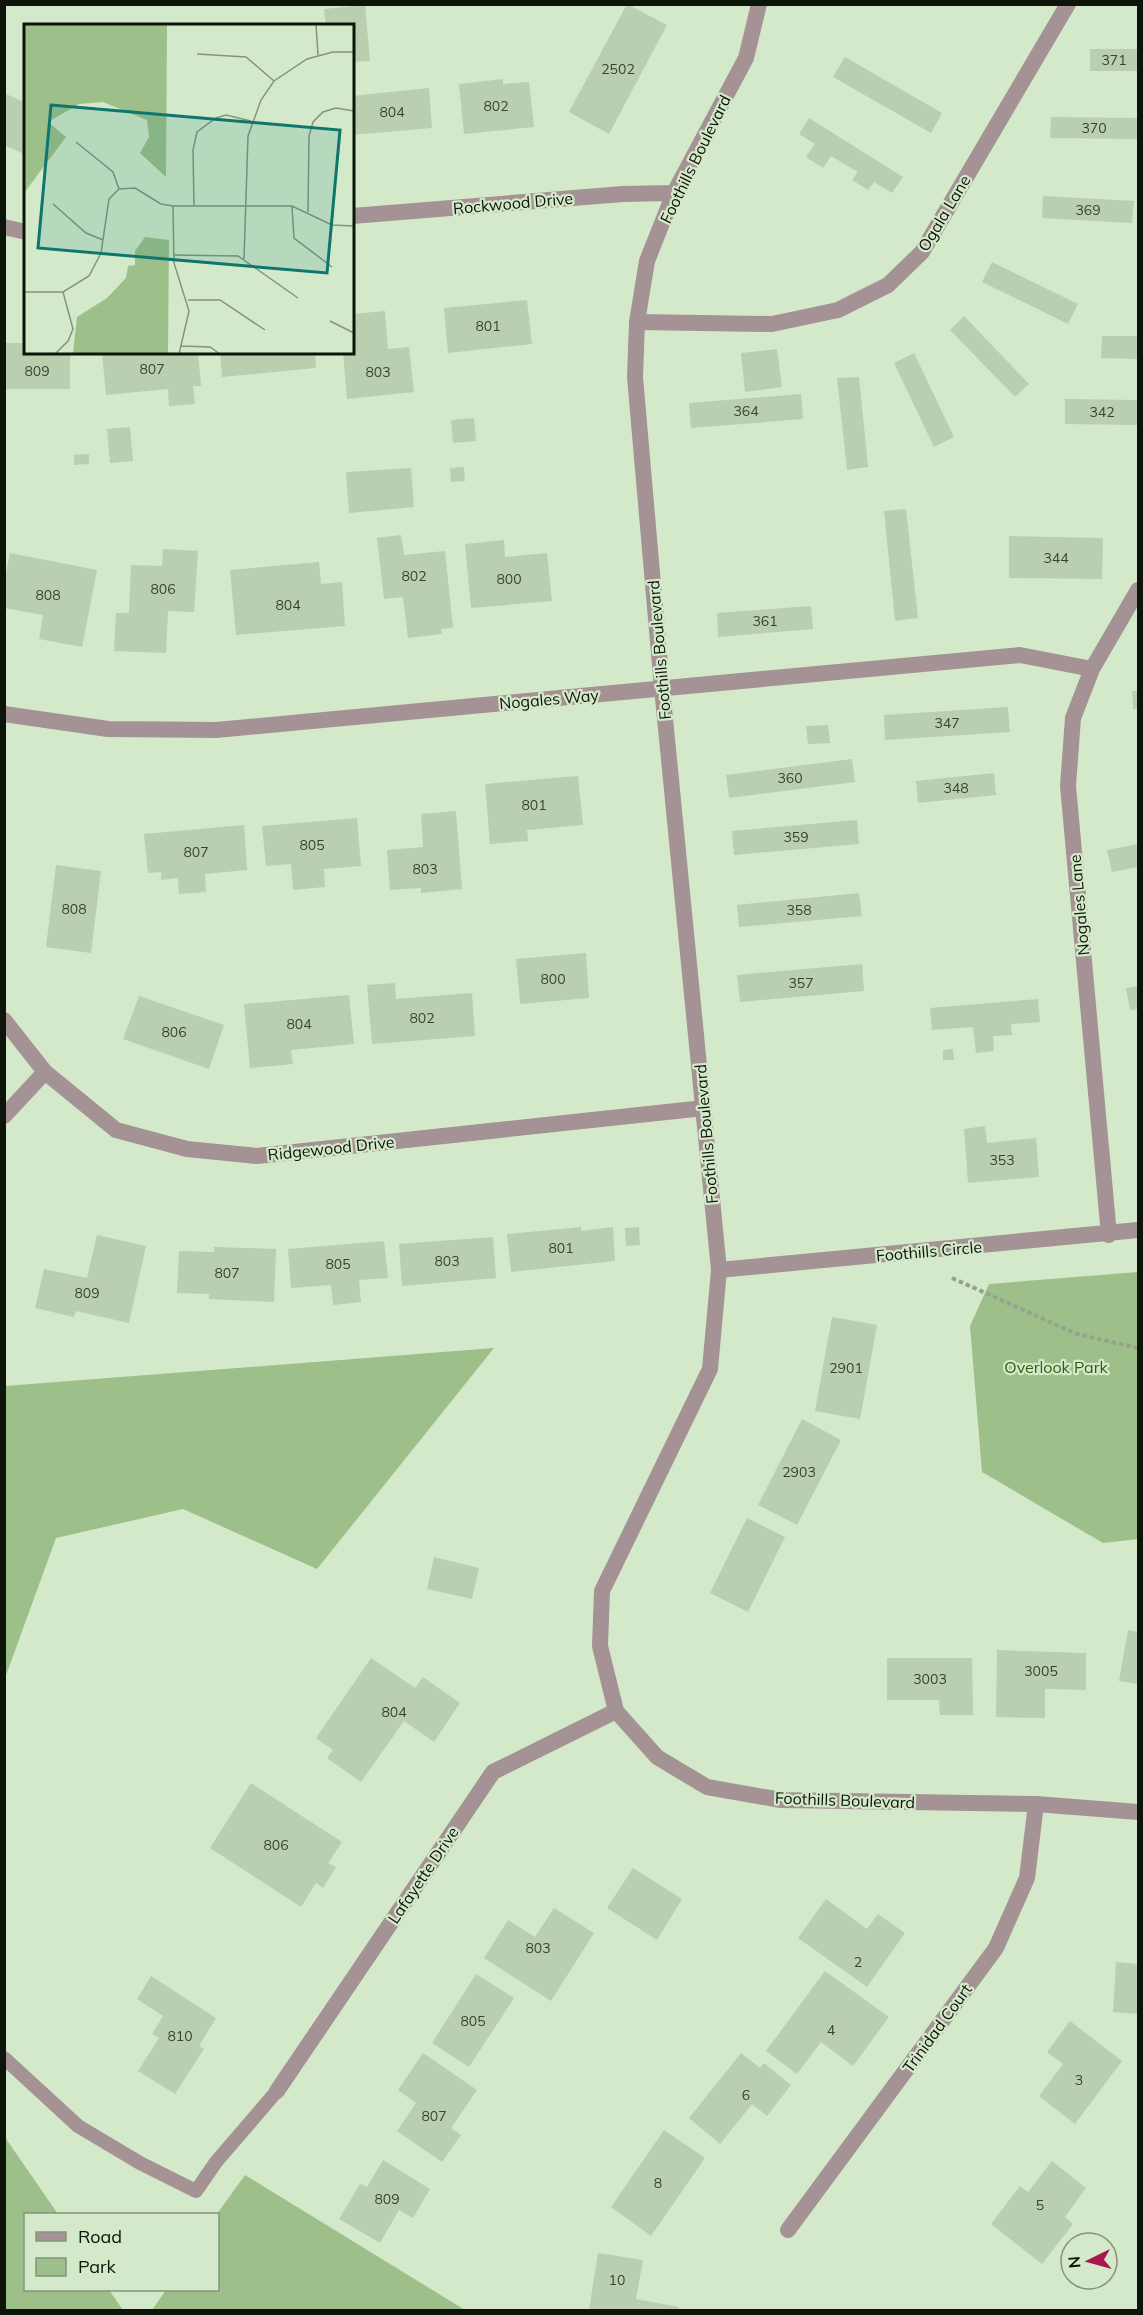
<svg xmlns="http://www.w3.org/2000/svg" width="1143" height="2315" viewBox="0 0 1143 2315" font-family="Mulish,sans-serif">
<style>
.green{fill:#9dc08a}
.building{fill:#baceb0}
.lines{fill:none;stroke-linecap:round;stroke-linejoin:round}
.path{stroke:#93a48b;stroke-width:4;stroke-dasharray:4.5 3;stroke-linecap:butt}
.service{stroke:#a49295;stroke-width:14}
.minor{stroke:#a49295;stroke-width:16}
.tertiary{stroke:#a49295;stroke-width:16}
.labels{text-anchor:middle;stroke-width:4.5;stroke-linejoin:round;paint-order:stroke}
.number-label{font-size:14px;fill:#384233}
.street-label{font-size:16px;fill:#0d1409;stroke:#d4e9ca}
.park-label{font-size:16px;fill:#315d0e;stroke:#d4e9ca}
.inset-road{fill:none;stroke:#84947d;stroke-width:1.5}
.view{fill:#0f766e;fill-opacity:0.15;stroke:#0f766e;stroke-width:3}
.inset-edge{fill:none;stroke:#0d1409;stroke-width:3}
</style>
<rect width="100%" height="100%" fill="#d4e9ca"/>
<!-- green -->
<path class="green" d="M1138,1272v267l-35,4 -121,-71 -12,-146 19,-42z
M494,1348l-177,221 -134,-60 -127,29 -51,140v-292z
M4,2136l54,78h-32v76h83l14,20h-118z
M245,2175l220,135h-313l14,-20h52l-1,-76z"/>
<!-- building -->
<path class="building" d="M627,4l40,21 -58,109 -40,-22z
M365,5l5,56 -18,1v-36h-26l-2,-17z
M1090,49h48v22h-48z
M845,57l97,56 -11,20 -98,-56z
M503,79v5l26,-2 5,45 -70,7 -5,-50z
M429,88l3,40 -80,7v-39z
M4,93l22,10v52l-22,-10z
M1051,117l87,1v21l-88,-1z
M809,118l94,59 -11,16 -18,-11 -6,8 -16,-10 6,-8 -27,-16 -8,12 -17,-11 9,-13 -16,-10z
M1043,196l91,5 -2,22 -90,-5z
M992,262l86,42 -10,20 -86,-42z
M527,300l5,44 -84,9 -4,-45z
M385,311l3,38 21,-2 5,45 -67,7 -4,-47h9v-38z
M964,316l65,68 -14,13 -65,-67z
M1102,336h36v23l-37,-1z
M4,343h22v9h44v37h-66z
M777,349l5,38 -37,5 -4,-39z
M102,352h96l3,34h-8l2,18 -26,2 -1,-17 -62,6z
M220,352h95l1,16 -94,9z
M914,353l40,84 -20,10 -40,-84z
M859,377l9,90 -21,3 -10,-92z
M801,394l2,25 -112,9 -2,-25z
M1065,399l73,1v25l-73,-1z
M474,418l2,23 -23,2 -2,-23z
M130,427l3,34 -23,2 -3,-34z
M89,454v10l-15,1v-10z
M464,467l1,14 -14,1 -1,-14z
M411,468l3,39 -65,6 -3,-41z
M906,509l12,109 -23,3 -11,-110z
M401,535l3,20 41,-4 8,77 -12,1 1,5 -34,4 -5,-41 -19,2 -7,-61z
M1009,536l94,2 -1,41 -93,-1z
M504,540l1,17 42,-4 5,48 -81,7 -6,-64z
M163,549l35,2 -4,61 -26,-1 -2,42 -52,-2 2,-38h13l2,-48 31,1z
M10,553l87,17 -15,77 -43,-8 4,-24 -39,-7v-26z
M319,562l2,22 21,-2 3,44 -109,9 -6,-65z
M811,606l2,23 -95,8 -1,-24z
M1132,691h6v18h-5z
M1008,707l2,25 -125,8 -1,-25z
M828,725l2,18 -22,1 -2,-18z
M852,759l3,23 -126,16 -3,-23z
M994,773l2,22 -78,8 -2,-22z
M578,776l5,49 -56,5 1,11 -38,3 -5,-60z
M456,811l6,78 -41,4v-5l-31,2 -3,-40 36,-3 -2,-33z
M357,818l4,48 -37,3 1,18 -32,3 -2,-26 -25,2 -4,-40z
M857,820l2,24 -125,11 -2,-24z
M244,825l3,45 -42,4 1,18 -27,2 -1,-16 -17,2v-8l-13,1 -4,-39z
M1138,844v23l-26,5 -5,-22z
M56,865l45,6 -10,82 -45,-6z
M859,893l3,23 -123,11 -2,-22z
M586,953l3,45 -69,6 -4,-45z
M862,964l2,27 -124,11 -3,-27z
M395,983l1,16 76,-6 3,43 -103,8 -5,-59z
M1138,986v23l-8,1 -4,-22z
M349,995l5,49 -63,6 2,14 -43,4 -6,-64z
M139,996l85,29 -15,44 -86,-30z
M1038,999l2,23 -29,2 1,11 -19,1 1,15 -18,2 -3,-26 -41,3 -2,-22z
M953,1049l1,11h-11v-10z
M985,1126l2,17 49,-5 3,39 -71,6 -4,-54z
M581,1227v4l32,-4 2,34 -104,11 -4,-38z
M639,1227l1,18 -14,1 -1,-18z
M97,1235l49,11 -17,77 -53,-12 -2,6 -39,-9 9,-39 43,9z
M493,1237l3,41 -94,8 -3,-42z
M384,1241l4,37 -29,2 2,22 -28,3 -2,-20 -40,3 -3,-39z
M214,1247l62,2 -2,53 -65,-3v-5l-32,-1 2,-42 35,1z
M832,1317l45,8 -17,94 -45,-8z
M802,1419l39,21 -44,85 -39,-20z
M747,1518l38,19 -37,75 -38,-19z
M434,1557l45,11 -7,31 -45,-10z
M1128,1630l10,2v52l-19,-3z
M997,1650l89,3v37l-41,-1v29l-49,-1z
M371,1658l44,30 8,-11 37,26 -26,39 -30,-21 -43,61 -34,-24 6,-8 -17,-12z
M887,1658h85l1,57h-33l-1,-15h-52z
M251,1783l91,59 -14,21 8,4 -13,21 -7,-5 -15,24 -91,-59z
M633,1868l49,31 -25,41 -50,-32z
M826,1899l41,30 11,-15 27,19 -38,54 -69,-49z
M554,1908l40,25 -43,68 -67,-43 24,-38 27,17z
M1116,1962l22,2v50l-25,-2z
M825,1971l64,46 -36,49 -32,-24 -24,32 -31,-23z
M476,1974l38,24 -45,69 -37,-24z
M151,1976l65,42 -17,28 5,3 -29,45 -37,-23 21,-33 -7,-4 11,-18 -26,-17z
M1070,2021l52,40 -47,63 -36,-28 24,-32 -16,-12z
M423,2053l54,37 -26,38 10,7 -19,27 -45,-31 19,-28 -18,-13z
M741,2053l19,15 4,-5 27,22 -24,31 -15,-12 -32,40 -31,-26z
M664,2130l41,28 -54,78 -40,-29z
M383,2160l47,29 -17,29 -14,-8 -19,33 -41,-24 21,-35 7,3z
M1052,2161l34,27 -21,29 8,7 -31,40 -51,-40 29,-38 8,6z
M598,2253l45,7 -7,39 43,8 -1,3h-89z"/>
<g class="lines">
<!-- path -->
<path class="path" d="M952,1278l125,56 61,14"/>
<!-- service -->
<path class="service" d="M4,2058l74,68 62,37 56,28 20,-29 61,-71"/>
<!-- minor -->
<path class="minor" d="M352,216l271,-22 51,-1
M4,227l22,5
M637,322l135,2 66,-14 50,-25 34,-33 146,-248
M4,714l104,15 108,1 804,-75 72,14
M4,1020l41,52 71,58 71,19 70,7 447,-48
M4,1116l41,-44
M1109,1235l-41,-449 5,-68 19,-49 46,-79
M719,1270l419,-40
M277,2091l216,-319 123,-61
M788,2230l208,-282 31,-70 9,-74"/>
<!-- tertiary -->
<path class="tertiary" d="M759,4l-13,54 -72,135 -27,68 -10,61 -2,55 27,311 57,582 -9,99 -108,222 -2,55 16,65 41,46 50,30 74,13 255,4 102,8"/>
</g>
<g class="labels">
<!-- number labels -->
<g class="number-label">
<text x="1114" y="65">371</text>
<text x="618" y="74">2502</text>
<text x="496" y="111">802</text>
<text x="392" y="117">804</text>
<text x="1094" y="133">370</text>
<text x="1088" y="215">369</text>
<text x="488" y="331">801</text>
<text x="152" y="374">807</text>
<text x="37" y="376">809</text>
<text x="378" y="377">803</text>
<text x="746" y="416">364</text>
<text x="1102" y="417">342</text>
<text x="1056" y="563">344</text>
<text x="414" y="581">802</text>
<text x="509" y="584">800</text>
<text x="163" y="594">806</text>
<text x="48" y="600">808</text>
<text x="288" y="610">804</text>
<text x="765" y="626">361</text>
<text x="947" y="728">347</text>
<text x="790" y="783">360</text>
<text x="956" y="793">348</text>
<text x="534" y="810">801</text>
<text x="796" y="842">359</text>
<text x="312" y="850">805</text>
<text x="196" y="857">807</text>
<text x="425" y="874">803</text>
<text x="74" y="914">808</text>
<text x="799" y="915">358</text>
<text x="553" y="984">800</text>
<text x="801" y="988">357</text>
<text x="422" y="1023">802</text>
<text x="299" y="1029">804</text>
<text x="174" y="1037">806</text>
<text x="1002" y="1165">353</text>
<text x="561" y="1253">801</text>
<text x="447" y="1266">803</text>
<text x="338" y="1269">805</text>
<text x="227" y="1278">807</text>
<text x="87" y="1298">809</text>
<text x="846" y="1373">2901</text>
<text x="799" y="1477">2903</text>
<text x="1041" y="1676">3005</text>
<text x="930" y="1684">3003</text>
<text x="394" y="1717">804</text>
<text x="276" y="1850">806</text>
<text x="538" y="1953">803</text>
<text x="858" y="1967">2</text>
<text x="473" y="2026">805</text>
<text x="831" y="2035">4</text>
<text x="180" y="2041">810</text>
<text x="1079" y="2085">3</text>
<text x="746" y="2100">6</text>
<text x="434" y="2121">807</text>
<text x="658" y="2188">8</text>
<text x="387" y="2204">809</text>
<text x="1040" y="2210">5</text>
<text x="617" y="2285">10</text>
</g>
<!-- street labels -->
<g class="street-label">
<text transform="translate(695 159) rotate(-64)" y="6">Foothills Boulevard</text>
<text transform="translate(513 203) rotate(-5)" y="6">Rockwood Drive</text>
<text transform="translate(944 213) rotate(-59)" y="6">Ogala Lane</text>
<text transform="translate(659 650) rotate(-95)" y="6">Foothills Boulevard</text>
<text transform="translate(549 699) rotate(-5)" y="6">Nogales Way</text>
<text transform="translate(1079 905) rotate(-95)" y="6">Nogales Lane</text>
<text transform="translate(706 1134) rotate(-95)" y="6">Foothills Boulevard</text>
<text transform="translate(331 1148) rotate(-6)" y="6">Ridgewood Drive</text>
<text transform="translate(929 1251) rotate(-5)" y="6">Foothills Circle</text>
<text transform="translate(845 1800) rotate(2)" y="6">Foothills Boulevard</text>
<text transform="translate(423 1875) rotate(-56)" y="6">Lafayette Drive</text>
<text transform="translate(937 2028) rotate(-54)" y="6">Trinidad Court</text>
</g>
<!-- park labels -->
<g class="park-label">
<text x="1056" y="1373">Overlook Park</text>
</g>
</g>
<!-- overview -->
<g transform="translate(24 24)">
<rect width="330" height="330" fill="#d4e9ca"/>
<path d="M0,0h143l-1,153 -26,-24 9,-16 -2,-17 -44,-18 -24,2 -31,18 18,15 -42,56zM121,213l24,3 -1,114h-95l4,-37 30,-19 19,-20 2,-12 7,-1v-14z" fill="#9dc08a"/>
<path class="inset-road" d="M292,0l2,31M173,30l49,3 28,24M52,118l37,30 6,17M29,180l33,29 17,7M149,182l1,57 15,48 -10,43M170,182l-1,-56 4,-18 19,-14 10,-3 25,6M268,182l2,32 38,29M284,188l1,-76 4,-14 10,-10 13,-4 18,3M149,231l65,1 60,42M220,235l4,-123 13,-36 13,-19 33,-22 26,-7h21M0,268h39l26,-16 12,-23 8,-54 10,-10 16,-1 26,16 12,2h119l40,19 22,1M164,276h32l45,30M306,297l24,12M157,322l29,1 10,7M31,330l13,-13 5,-12 -10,-37"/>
<path class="view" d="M27,81l289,25 -13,143 -289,-25z"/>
<rect width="330" height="330" class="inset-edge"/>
</g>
<!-- border -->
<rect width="1143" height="2315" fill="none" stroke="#0d1409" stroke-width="12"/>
<!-- legend -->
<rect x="24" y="2213" width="195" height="78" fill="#d4e9ca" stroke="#84947d" stroke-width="1.5"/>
<rect x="36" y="2232" width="30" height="9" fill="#a49295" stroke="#84947d" stroke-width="1.5"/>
<text x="78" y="2243" font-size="18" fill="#0d1409">Road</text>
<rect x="36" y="2258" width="30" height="18" fill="#9dc08a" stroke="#84947d" stroke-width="1.5"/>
<text x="78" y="2273" font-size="18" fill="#0d1409">Park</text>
<!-- north arrow -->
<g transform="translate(1089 2261) rotate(265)"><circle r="28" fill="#d4e9ca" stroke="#84947d" stroke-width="1.5"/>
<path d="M0-4.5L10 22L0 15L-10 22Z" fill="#a9154d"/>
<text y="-9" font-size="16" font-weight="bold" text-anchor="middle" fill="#0d1409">N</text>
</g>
</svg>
